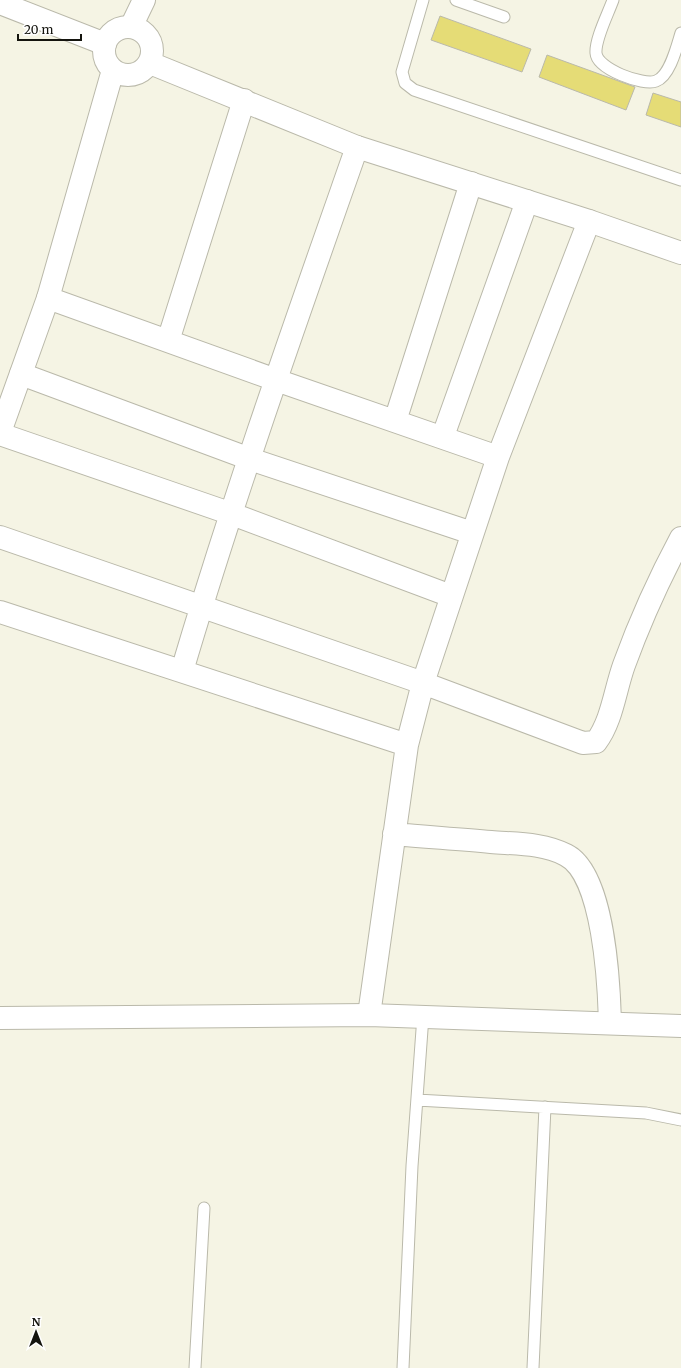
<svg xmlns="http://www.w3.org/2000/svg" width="681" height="1368" viewBox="0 0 681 1368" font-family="Merriweather,serif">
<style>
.building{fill:#e5dc76;stroke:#bab9aa}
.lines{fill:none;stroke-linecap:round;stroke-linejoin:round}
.lane-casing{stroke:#bab9aa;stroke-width:13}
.street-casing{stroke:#bab9aa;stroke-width:24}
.secondary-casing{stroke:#bab9aa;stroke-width:24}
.primary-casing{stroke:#bab9aa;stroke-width:24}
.lane{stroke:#fff;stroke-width:11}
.street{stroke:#fff;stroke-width:22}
.secondary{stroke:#fff;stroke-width:22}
.primary{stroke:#fff;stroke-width:22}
</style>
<rect width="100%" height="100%" fill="#f5f4e4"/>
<!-- building -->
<path class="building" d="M440,16l91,33 -9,23 -91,-32z
M547,55l88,32 -9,23 -87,-33z
M653,93l28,9v25l-35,-12z"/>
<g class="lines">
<defs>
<path id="lane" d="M423,0l-21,72 3,11 9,7 267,90
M456,0l48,17
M613,0c-5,14 -18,39 -17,53 1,16 47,33 60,28 14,-5 21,-35 25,-48
M417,1100l229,13 35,7
M195,1368l9,-160
M403,1368l9,-202 11,-150
M533,1368l12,-261"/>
<path id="street" d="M48,298l228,82 222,77
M168,341l76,-241
M21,374l229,85 222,74
M395,421l76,-238
M0,434l232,80 219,82
M443,436l84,-235
M0,537l423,146 160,60 13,-1c16,-21 19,-52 28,-77 16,-44 35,-86 57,-127
M0,612l407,133
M182,671c52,-176 114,-350 175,-524
M394,834c33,3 65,5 97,8 25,2 52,1 75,13 38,19 43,130 44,168
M369,1015l38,-270 16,-62 75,-226 91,-236"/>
<path id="secondary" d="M0,3l105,41
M131,27l13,-27
M0,1018l369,-3 312,11"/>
<path id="primary" d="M104 51a24 24 0 1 1 48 0a24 24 0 1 1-48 0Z
M150,63l207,84 232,74 92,32
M0,432l48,-134 65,-228"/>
</defs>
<!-- lane casing -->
<use href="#lane" class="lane-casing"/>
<!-- street casing -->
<use href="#street" class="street-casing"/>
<!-- secondary casing -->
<use href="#secondary" class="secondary-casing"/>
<!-- primary casing -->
<use href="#primary" class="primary-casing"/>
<!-- lane -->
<use href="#lane" class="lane"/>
<!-- street -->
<use href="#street" class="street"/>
<!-- secondary -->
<use href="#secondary" class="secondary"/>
<!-- primary -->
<use href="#primary" class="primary"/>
</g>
<!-- north arrow -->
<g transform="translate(36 1332)" stroke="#ffffff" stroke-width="3" paint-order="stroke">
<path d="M0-3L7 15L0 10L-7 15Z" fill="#14140e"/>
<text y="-6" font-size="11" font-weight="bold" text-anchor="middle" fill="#14140e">N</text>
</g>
<!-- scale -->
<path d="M18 34v6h63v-6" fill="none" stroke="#14140e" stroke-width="2"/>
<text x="24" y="34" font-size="12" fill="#14140e" stroke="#ffffff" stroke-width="3" paint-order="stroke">20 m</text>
</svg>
